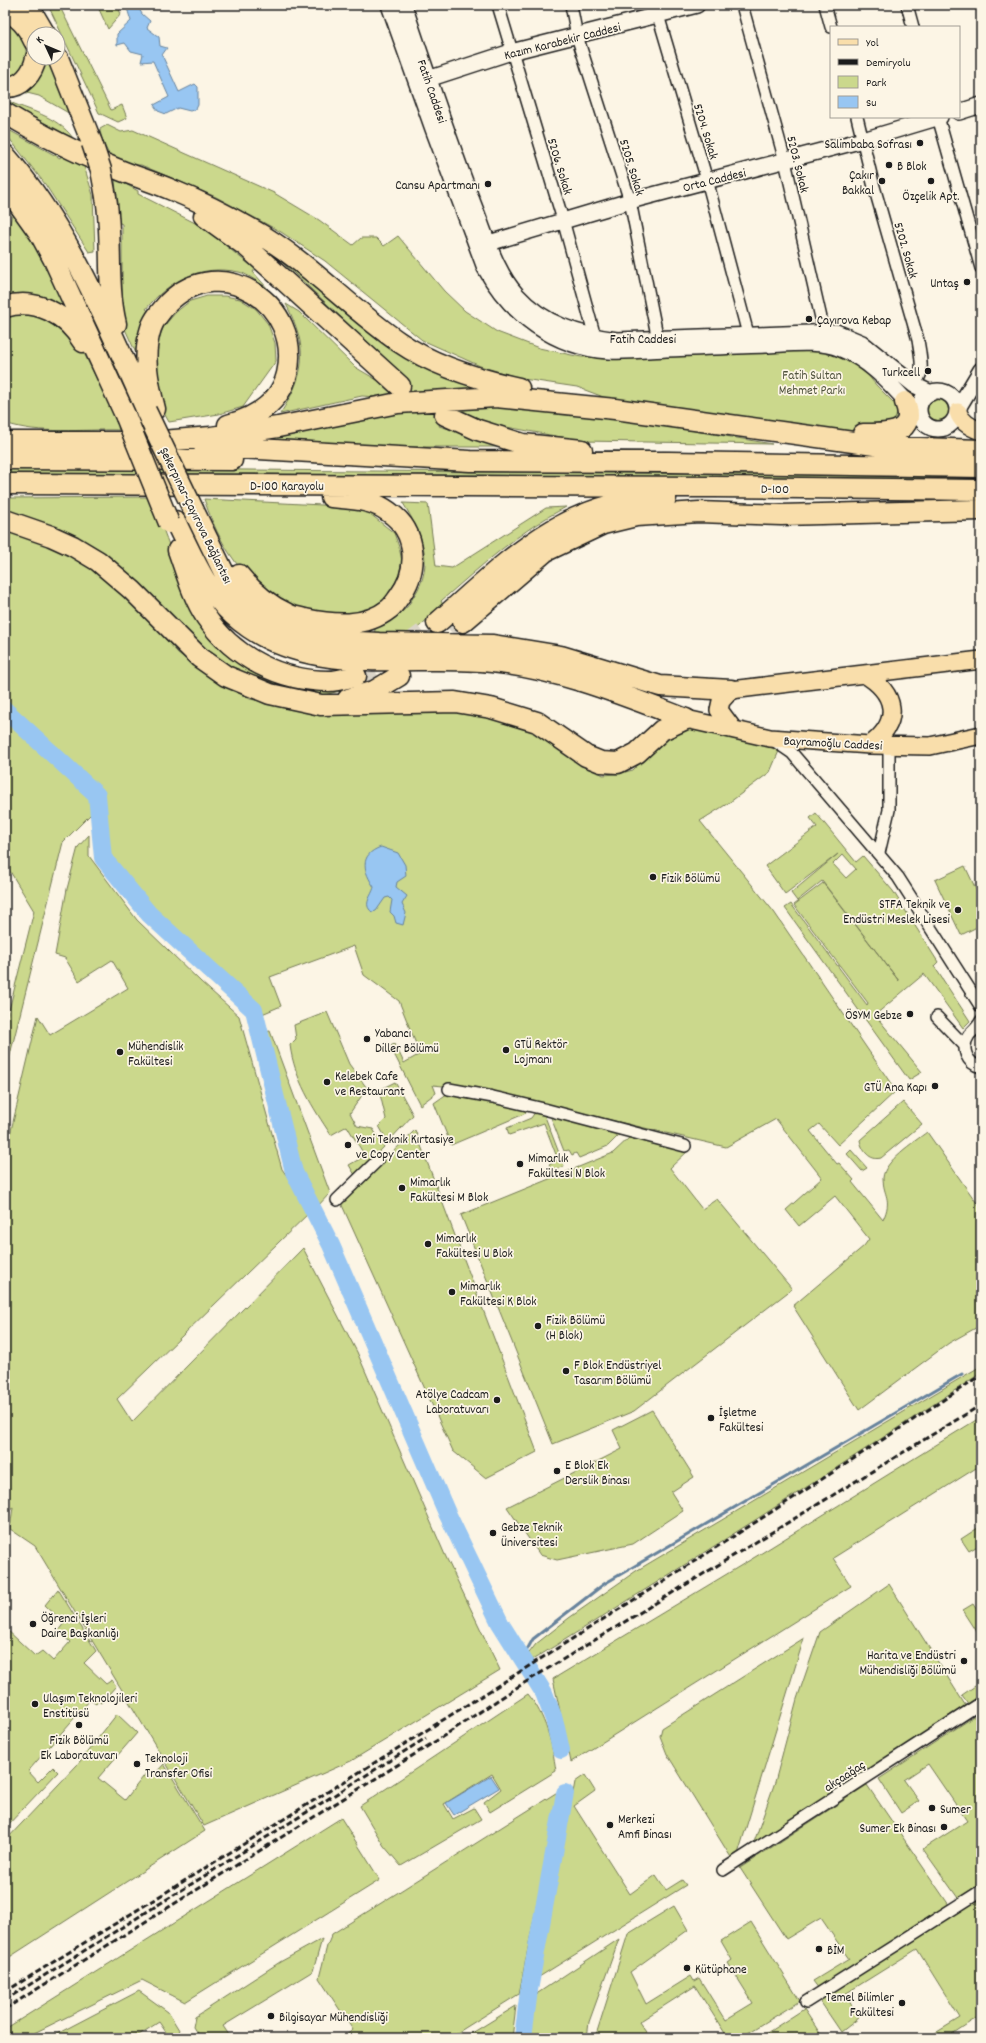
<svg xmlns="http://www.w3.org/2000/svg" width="986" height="2043" viewBox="0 0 986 2043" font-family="Dekko,sans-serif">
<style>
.green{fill:#cbd88c;stroke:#747a54;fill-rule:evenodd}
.water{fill:#98c6f2;stroke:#66829c}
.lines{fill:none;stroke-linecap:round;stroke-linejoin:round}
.stream{stroke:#66829c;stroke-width:3}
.river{stroke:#98c6f2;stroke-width:18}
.highway-tunnel{stroke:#dad4c7;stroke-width:20;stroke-dasharray:20 10;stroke-linecap:butt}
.street-casing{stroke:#1c1c1c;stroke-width:14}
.secondary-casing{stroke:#1c1c1c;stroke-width:18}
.primary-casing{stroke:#1c1c1c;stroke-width:20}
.highway-casing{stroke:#1c1c1c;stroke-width:23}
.street{stroke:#fcf5e5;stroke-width:11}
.secondary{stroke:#fcf5e5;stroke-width:15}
.primary{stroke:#f9deab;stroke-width:17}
.highway{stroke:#f9deab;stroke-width:20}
.rail{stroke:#1c1c1c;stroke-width:3;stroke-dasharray:6 3;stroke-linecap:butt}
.highway-bridge-casing{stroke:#1c1c1c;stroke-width:23;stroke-linecap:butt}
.highway-bridge{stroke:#f9deab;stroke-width:20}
.poi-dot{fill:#1c1c1c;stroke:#fcf5e5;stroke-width:1.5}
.labels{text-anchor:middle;stroke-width:3.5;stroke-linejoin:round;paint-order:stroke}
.street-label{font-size:13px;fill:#1c1c1c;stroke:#fcf5e5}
.poi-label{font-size:13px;fill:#1c1c1c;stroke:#fcf5e5;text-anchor:start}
.park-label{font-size:13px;fill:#51543e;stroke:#fcf5e5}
</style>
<rect width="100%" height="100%" fill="#fcf5e5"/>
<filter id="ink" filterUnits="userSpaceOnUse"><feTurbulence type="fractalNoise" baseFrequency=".025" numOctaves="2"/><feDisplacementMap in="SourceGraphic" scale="8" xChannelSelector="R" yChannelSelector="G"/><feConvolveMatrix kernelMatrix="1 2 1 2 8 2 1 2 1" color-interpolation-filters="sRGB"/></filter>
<g filter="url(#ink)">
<!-- green -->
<path class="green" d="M48,5h11l52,105 11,-5 5,13 -9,4 -19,-9z
M100,5h17l4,9 -13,15 -10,-22z
M5,16c12,15 30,33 16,53 -4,6 -9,8 -16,8z
M41,58h7l24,57 -33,-19 -20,-5z
M5,100c24,11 51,15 68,38l-68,-36z
M107,125l14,7 12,-2 141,63 45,27 34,25 8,-7h15l8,8 14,-10 46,55 21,20 32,21 42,16 42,9 229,-7 25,3 27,15 14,17 22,22 -2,10 -5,7 -37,10 -224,-27 -53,-20 -54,-8 -43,-13 -58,-26 -97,-79 -44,-29 -65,-35 -75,-32c-9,1 -24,-4 -31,-10 -4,-4 -10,-20 -10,-26z
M5,128l55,30 2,-4 22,12 9,29 2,56 -6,1 -44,-68 -40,-51z
M115,178l23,13v3l63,32 54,43 -2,3 15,17c-8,-5 -20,-15 -29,-17 -38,-8 -70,8 -93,37l5,4 -12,47 -14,-31 -7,-27 4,-1v-77l-4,-2z
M13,208l17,24 43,82 -68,-14v-51z
M251,235l232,153 -107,9 -14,-1 -82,18c27,-41 28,-67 6,-110l13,8 56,55 22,13 16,15 7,-9 -10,-23 -95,-89z
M207,296h18l15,3 16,10 12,15 7,19 1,18 -33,46 -24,7 -50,8 -9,-16 -6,-47 2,-14 8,-19 12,-14 14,-11z
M5,313l43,1 35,37 37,75 -2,1 1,3c-37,-1 -79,5 -114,-7z
M927 410a11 11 0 1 1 22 0a11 11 0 1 1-22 0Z
M512,404l61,6 199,34 -190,-3 -86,-16 -25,-7 -26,-3 -6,11 17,5 1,-2 52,18h-127l-19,-2 -27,4 -111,-8 170,-29z
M5,468l849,7 127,3v5l-503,-8 -473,-2z
M151,497l35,93 40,62 130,35 -32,8 -21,-1 -22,-6 -41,-15 -22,-13 -21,-15 -91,-90 -47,-26 -54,-17v-14z
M204,499l137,7 28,7 25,20 5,14 3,14 -3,14 -9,17 3,4c-11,8 -21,16 -35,18 -17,4 -47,-1 -63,-6 -8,-3 -38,-22 -44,-28 -23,-23 -37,-51 -47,-81z
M403,503l25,1 8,62 16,2 94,-60 20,-1c-47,24 -85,59 -125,94l2,4 -33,30 -36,1 1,-7c9,-6 20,-11 28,-18 5,-4 8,-10 11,-15 22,-33 7,-63 -11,-93z
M5,530l27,6 65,32 34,32 47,53 36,26 36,20 26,5 193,8 51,12 83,51 14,-1 16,-4 33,-34 18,-9 66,12 29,12 -9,21 -40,30 -30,19 74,91 122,179 -58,54 -19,-21 -9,7 27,33 2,-1 15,17 -2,2 31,38c10,-22 0,-24 0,-42 1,-17 31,-36 44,-46l54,77v116l-32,18 -90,67 -66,-104 71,-60 5,-7 -34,-43 -36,30 -13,-16 36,-32 -46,-59 -50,28 -244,-57 -49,-5 3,8 -16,12 -30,-59 5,-2 9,19 16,-9 -21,-53 -35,-26 -10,-29 -84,31 11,29 -26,11 -1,-7 -105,-96 -46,-56 -5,-51 -35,35 -58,233v-49l29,-115 -29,-48z
M816,813l40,49 7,-6 30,35 45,71 -4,4 36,55 -7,7 -39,-54 -49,41 47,57 -13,8 -124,-172 6,-4 76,101 1,-2 -74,-98 29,-22 76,98 -77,-100 -25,20 -6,-8 47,-39 -53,40 -20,-28 52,-39 -7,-9zM843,854l13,15 -10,9 -13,-14z
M89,835v21l48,64 64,62 38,34 43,153 29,42 -194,188 15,23 171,-174 54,104 88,203 55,115 -149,91 -147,65 -169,-280 -25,-17 3,-22 -8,5v-356l33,-140 12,19 78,-47 -16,-28 -33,21 -14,-23 -10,-3 12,-66 11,-42z
M965,866l16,34v25l-20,10 -26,-55z
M327,1012l22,52 18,24 -17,25 7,13 16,3 11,18 -29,28 -6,-10 16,-9 -18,-30 -16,9c-18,-27 -37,-57 -41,-90l6,-6 -2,-14z
M270,1031l60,162 -14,15 -23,-46 -34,-129z
M395,1082l18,33 -25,27 -9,-16 7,-7 -7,-29z
M451,1091l79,18 -6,5 -73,31 -17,-42z
M903,1102l19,22 -41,34c-11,3 -19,-7 -21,-18z
M536,1111l8,3 20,52 -13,5 -2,-6 9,-5 -14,-37 -35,12 -2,-7 24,-10z
M550,1115l72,17 -14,14 -29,12 -3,-5 -4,2 -3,-5 -5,1z
M415,1130l122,322 -51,26 -33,-27 -112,-248z
M631,1136l58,14 -19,18 32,41 15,-10 75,90 -158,122 -81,33 -92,-229 152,-62z
M851,1150l16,18 -5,3 -15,-17z
M981,1366v7c-149,99 -300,195 -452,289l-3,-5 10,-13 33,-26 67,-47z
M652,1410l42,67 -23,15 12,19 -50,33 -76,16 -17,-5 -33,-48 115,-58 -9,-19z
M981,1417v48l-148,93 18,28 -280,176 -18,-83 207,-125z
M981,1526v18l-12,7 -8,-12z
M889,1584l78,124 -214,137 22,-63 22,-83 23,-67z
M58,1589l38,62 -12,12 22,21 6,-4 4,6 -15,17 -3,-2 -2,3 -6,-4 -60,69 -1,3 9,10 15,-15 5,5 -53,56v-200l30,28 7,-5 11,10 17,-19 -12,-11 6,-8 -19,-18z
M973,1604l8,13v21l-18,-28z
M804,1638l-66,216 -6,5 -65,-105 -7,-18 2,-8z
M981,1682v16l-12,7 -7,-10z
M528,1694c18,22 24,49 28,77l-66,41 -6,-10 17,-13 -9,-15 -48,30 9,15 21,-11 7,11 -80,47 -17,-20 -24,-40z
M981,1712v171l-23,15 -35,-49 44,-28 -39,-57 -24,16 15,21 -18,12 -22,-34z
M117,1714l20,19 -39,45 27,22 22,-28 6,4 11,-12 41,67 -200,129v-119l72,-76z
M585,1775l10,16 -21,15 56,88 26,-19 10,15 16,-10 4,5 -147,92 36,-195z
M867,1785l82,120 -130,84 -6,-8 36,-22 -28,-41 -35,21 -46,-71z
M559,1791l-40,203 -70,44h-107l11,-8 -34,-52 8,-32 5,-12z
M341,1818l39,62 -195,122 -43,-22 -118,58h-19v-9z
M981,1898v117l-35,23h-19l33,-20 -43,-69 -72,45 14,24 -18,14 -23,-34z
M674,1906l14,24 -58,42 16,32 45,-28 3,5 5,-3 26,42 28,-17 -25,-40 4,-3 -11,-19 30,-19 49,79 -60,37h-12l-33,-52 -56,36 11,16h-55l33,-104z
M322,1939l-9,32 -90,55 8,12h-31l-7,-11 2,-10 85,-55z
M619,1939l-30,83 -2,16h-58l6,-43z
M139,1991l29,21 16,26h-14l-11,-16 -25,16h-85z
M516,2006l-4,32h-48z
M804,2009l19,29h-64z"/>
<!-- water -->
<path class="water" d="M126,5h11l5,9 8,7 -3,7 12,9 1,9 7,2 -5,7 17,37 16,-8 3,3v18l-2,4 -6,2 -12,-3 -12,6 -8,-3 -4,-6 15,-8 -16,-36 -12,1 2,-8 -12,-3 -6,-8 -8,2v-11l14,-13z
M381,847l17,6 7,12 1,11 -9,6 -1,5 11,9 -5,8 4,9 -3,12 -7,-2 -2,-7 -4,-4 2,-12 -3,-3 -4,1 -9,13 -4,1c-10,-8 0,-16 2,-25 -10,-15 -16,-32 7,-40z
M491,1776l8,12 -45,27 -8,-12z"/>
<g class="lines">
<!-- stream -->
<path class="stream" d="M523,1657l10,-18 71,-55 358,-210"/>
<!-- river -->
<path class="river" d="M5,710l92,85 6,63 46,56 105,96 40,162 37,73 116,268 53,110 44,70 10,26 7,31
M523,2038l6,-48 36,-197"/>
<!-- highway-tunnel -->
<path class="highway-tunnel" d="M428,651l35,-29
M356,676l21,-9 60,-44"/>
<defs>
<path id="street" d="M498,5l65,215 32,117
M571,5l6,31 53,165 28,139
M655,5l52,175 41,154
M742,5l43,156 39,170
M825,5l6,22
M907,5l6,22
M857,117l16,66 45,157c1,9 12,51 -13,38
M938,117l43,151
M773,740l19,13 106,124 83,130
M879,853l10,-43v-56
M937,1017l28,29
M981,1021c-3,6 -7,9 -12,14 -9,13 -2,29 12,32
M449,1089l44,8 51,12 141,37
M337,1200l40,-39
M723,1870l258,-167
M806,2002l175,-111"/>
<path id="secondary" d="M389,5l44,124 52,139c25,46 69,79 123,83 19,1 39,-1 58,-2 33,-1 66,-3 100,-4 24,-1 52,-5 75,4 32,12 55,42 78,66
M404,5c23,69 46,138 72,206 11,28 20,61 41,84 26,29 62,40 100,45l219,-8 26,11 52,42 17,8
M428,79l83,-27 186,-47
M959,112l22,-7
M489,243l141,-42 233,-61 77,-23
M919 410a19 19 0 1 1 38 0a19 19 0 1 1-38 0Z
M958,412l2,-7 21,-35"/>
<path id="primary" d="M958,412c3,10 14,16 23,19
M864,674c32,19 38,47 6,71
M686,719l84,19 100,7 60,1 51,-11
M733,729l-14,-19 2,-9 10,-11 250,-30"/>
<path id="highway" d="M28,5l17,29
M5,10c14,7 22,16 29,31
M58,58l34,85
M5,87c17,1 28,-14 31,-29
M5,113c33,20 69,39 105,53 20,9 41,15 62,24 27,11 55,25 81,40 54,30 95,77 146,112 35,24 78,37 120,46
M5,155c64,73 101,166 141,254
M5,185l35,49 14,26 72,157
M106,197c7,43 0,85 10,127
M204,216l43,31 153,139
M5,307c31,-10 62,8 78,35
M155,409c-7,-27 -13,-54 -4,-81 3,-9 10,-17 17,-25 53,-53 135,1 119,71 -7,29 -33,44 -59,51
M445,415l33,15 45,14 59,6
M863,434c23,0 55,1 42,-32
M5,442h145l61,-5 67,-10 120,-24 98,-6 119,12 274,38 92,3
M204,446l266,15 199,1 312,5
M5,459l227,1
M5,484l709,3 267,3
M194,511l35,72 21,24 17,14 19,10 31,9 62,3 114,2 68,11 99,30 71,4
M5,520l46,16 22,10 25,15 34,29 67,67 27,19 44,18 51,11 134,-3 36,6 46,14 49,34 15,6 17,1 19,-10 25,-23 24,-11
M175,521c16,32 31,70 58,94 71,65 174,38 259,47 68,7 131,33 194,57
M178,550c8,22 15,48 28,67 28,41 75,64 123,64 9,0 18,-3 27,-5
M239,575c13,16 29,30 49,39 5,3 12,3 17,5 29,6 60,9 84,-10 4,-3 7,-8 10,-12 20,-26 19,-65 -10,-85 -17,-13 -37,-13 -58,-15
M463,622l83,-71 57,-27 33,-8 63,-4 82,3 200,-5
M437,623c71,-62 127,-124 229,-125
M348,699l26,-8 25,-15"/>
</defs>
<!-- street casing -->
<use href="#street" class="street-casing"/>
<!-- secondary casing -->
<use href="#secondary" class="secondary-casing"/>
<!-- primary casing -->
<use href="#primary" class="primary-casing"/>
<!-- highway casing -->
<use href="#highway" class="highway-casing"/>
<!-- street -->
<use href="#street" class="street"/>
<!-- secondary -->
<use href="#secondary" class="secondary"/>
<!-- primary -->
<use href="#primary" class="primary"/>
<!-- highway -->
<use href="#highway" class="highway"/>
<!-- rail -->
<path class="rail" d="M5,1992c327,-203 655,-404 976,-617
M5,2000l421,-262
M5,2009l431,-268 80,-53 465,-283"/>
<defs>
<path id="highway-bridge" d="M92,143l9,27 5,27
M146,411l48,100
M126,417l43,106"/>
</defs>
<!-- highway-bridge casing -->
<use href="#highway-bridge" class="highway-bridge-casing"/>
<!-- highway-bridge -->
<use href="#highway-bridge" class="highway-bridge"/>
</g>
</g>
<!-- markers -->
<g class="poi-dot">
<circle cx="920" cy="143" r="4"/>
<circle cx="889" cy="165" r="4"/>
<circle cx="882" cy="181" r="4"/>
<circle cx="931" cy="181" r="4"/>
<circle cx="488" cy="184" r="4"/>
<circle cx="967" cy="282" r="4"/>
<circle cx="809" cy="319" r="4"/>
<circle cx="928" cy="371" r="4"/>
<circle cx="653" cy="877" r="4"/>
<circle cx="958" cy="910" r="4"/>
<circle cx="910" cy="1014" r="4"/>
<circle cx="367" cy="1039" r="4"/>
<circle cx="506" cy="1050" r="4"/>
<circle cx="120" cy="1052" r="4"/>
<circle cx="327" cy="1082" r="4"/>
<circle cx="935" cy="1086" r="4"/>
<circle cx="348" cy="1145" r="4"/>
<circle cx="520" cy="1164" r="4"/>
<circle cx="402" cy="1188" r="4"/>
<circle cx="428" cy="1244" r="4"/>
<circle cx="452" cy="1292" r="4"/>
<circle cx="538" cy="1326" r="4"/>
<circle cx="566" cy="1371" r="4"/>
<circle cx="497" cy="1400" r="4"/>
<circle cx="711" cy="1418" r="4"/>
<circle cx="557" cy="1471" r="4"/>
<circle cx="493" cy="1533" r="4"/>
<circle cx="33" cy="1624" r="4"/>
<circle cx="964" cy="1661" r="4"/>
<circle cx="35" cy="1704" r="4"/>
<circle cx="79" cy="1725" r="4"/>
<circle cx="137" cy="1764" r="4"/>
<circle cx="932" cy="1808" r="4"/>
<circle cx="610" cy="1825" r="4"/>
<circle cx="944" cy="1827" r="4"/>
<circle cx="819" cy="1949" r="4"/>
<circle cx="687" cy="1968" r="4"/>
<circle cx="902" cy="2003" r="4"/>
<circle cx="271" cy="2016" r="4"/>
</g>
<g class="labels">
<!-- street labels -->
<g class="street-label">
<text transform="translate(562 40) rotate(-14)" y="5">Kazım Karabekir Caddesi</text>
<text transform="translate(433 91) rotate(71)" y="5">Fatih Caddesi</text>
<text transform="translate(707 131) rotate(73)" y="5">5204. Sokak</text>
<text transform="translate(799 164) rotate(76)" y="5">5203. Sokak</text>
<text transform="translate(561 166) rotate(73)" y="5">5206. Sokak</text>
<text transform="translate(633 167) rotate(73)" y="5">5205. Sokak</text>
<text transform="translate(714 179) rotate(-14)" y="5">Orta Caddesi</text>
<text transform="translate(907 250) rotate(74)" y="5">5202. Sokak</text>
<text x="643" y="343">Fatih Caddesi</text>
<text x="287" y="490">D-100 Karayolu</text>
<text transform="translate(775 488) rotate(1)" y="5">D-100</text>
<text transform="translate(197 515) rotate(64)" y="5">Şekerpınar-Çayırova Bağlantısı</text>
<text transform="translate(833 742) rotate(3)" y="5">Bayramoğlu Caddesi</text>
<text transform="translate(844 1775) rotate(-33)" y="5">akçaağaç</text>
</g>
<!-- poi labels -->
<g class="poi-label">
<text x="912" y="148" text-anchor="end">Salimbaba Sofrası</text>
<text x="897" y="170">B Blok</text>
<text x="874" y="179" text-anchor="end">Çakır<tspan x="874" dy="15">Bakkal</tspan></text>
<text x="480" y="189" text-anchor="end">Cansu Apartmanı</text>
<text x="931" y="200" text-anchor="middle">Özçelik Apt.</text>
<text x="959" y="287" text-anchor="end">Untaş</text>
<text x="817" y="324">Çayırova Kebap</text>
<text x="920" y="376" text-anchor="end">Turkcell</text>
<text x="661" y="882">Fizik Bölümü</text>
<text x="950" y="908" text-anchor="end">STFA Teknik ve<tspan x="950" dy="15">Endüstri Meslek Lisesi</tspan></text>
<text x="902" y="1019" text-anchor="end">ÖSYM Gebze</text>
<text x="375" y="1037">Yabancı<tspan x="375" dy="15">Diller Bölümü</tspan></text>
<text x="514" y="1048">GTÜ Rektör<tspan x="514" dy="15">Lojmanı</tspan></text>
<text x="128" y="1050">Mühendislik<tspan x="128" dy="15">Fakültesi</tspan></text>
<text x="335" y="1080">Kelebek Cafe<tspan x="335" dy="15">ve Restaurant</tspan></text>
<text x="927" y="1091" text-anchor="end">GTÜ Ana Kapı</text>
<text x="356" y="1143">Yeni Teknik Kırtasiye<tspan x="356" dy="15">ve Copy Center</tspan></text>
<text x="528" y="1162">Mimarlık<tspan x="528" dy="15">Fakültesi N Blok</tspan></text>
<text x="410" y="1186">Mimarlık<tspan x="410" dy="15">Fakültesi M Blok</tspan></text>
<text x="436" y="1242">Mimarlık<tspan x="436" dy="15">Fakültesi U Blok</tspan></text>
<text x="460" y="1290">Mimarlık<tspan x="460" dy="15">Fakültesi K Blok</tspan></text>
<text x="546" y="1324">Fizik Bölümü<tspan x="546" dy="15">(H Blok)</tspan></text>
<text x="574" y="1369">F Blok Endüstriyel<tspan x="574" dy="15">Tasarım Bölümü</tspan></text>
<text x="489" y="1398" text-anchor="end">Atölye Cadcam<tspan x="489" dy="15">Laboratuvarı</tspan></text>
<text x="719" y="1416">İşletme<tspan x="719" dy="15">Fakültesi</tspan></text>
<text x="565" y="1469">E Blok Ek<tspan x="565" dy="15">Derslik Binası</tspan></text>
<text x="501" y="1531">Gebze Teknik<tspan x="501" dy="15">Üniversitesi</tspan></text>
<text x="41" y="1622">Öğrenci İşleri<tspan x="41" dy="15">Daire Başkanlığı</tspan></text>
<text x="956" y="1659" text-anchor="end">Harita ve Endüstri<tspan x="956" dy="15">Mühendisliği Bölümü</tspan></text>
<text x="43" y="1702">Ulaşım Teknolojileri<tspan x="43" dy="15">Enstitüsü</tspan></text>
<text x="79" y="1744" text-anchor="middle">Fizik Bölümü<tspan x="79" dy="15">Ek Laboratuvarı</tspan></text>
<text x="145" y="1762">Teknoloji<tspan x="145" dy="15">Transfer Ofisi</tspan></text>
<text x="940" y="1813">Sumer</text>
<text x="618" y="1823">Merkezi<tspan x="618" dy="15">Amfi Binası</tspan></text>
<text x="936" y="1832" text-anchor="end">Sumer Ek Binası</text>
<text x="827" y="1954">BİM</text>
<text x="695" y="1973">Kütüphane</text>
<text x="894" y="2001" text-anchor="end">Temel Bilimler<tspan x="894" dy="15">Fakültesi</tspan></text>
<text x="279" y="2021">Bilgisayar Mühendisliği</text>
</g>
<!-- park labels -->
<g class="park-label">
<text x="812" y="379">Fatih Sultan<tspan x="812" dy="15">Mehmet Parkı</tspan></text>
</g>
</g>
<!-- margin -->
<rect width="986" height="2043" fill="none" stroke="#fcf5e5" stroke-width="20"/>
<rect x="10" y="10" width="966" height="2023" fill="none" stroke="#1c1c1c" stroke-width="1.5" filter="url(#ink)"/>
<!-- legend -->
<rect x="830" y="26" width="130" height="92" fill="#fcf5e5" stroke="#a29e95"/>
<rect x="838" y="39" width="20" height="6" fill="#f9deab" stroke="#a29e95"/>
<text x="866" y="46" font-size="12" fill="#1c1c1c">Yol</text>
<rect x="838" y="59" width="20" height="6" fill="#1c1c1c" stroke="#a29e95"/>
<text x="866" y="66" font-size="12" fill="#1c1c1c">Demiryolu</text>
<rect x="838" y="76" width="20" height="12" fill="#cbd88c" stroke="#a29e95"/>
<text x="866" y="86" font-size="12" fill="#1c1c1c">Park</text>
<rect x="838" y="96" width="20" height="12" fill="#98c6f2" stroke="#a29e95"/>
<text x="866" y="106" font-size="12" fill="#1c1c1c">Su</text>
<!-- north arrow -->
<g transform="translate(46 46) rotate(314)"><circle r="19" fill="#fcf5e5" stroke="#a29e95"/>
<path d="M0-3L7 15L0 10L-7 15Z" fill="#1c1c1c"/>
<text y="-6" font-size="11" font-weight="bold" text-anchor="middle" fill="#1c1c1c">K</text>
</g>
</svg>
